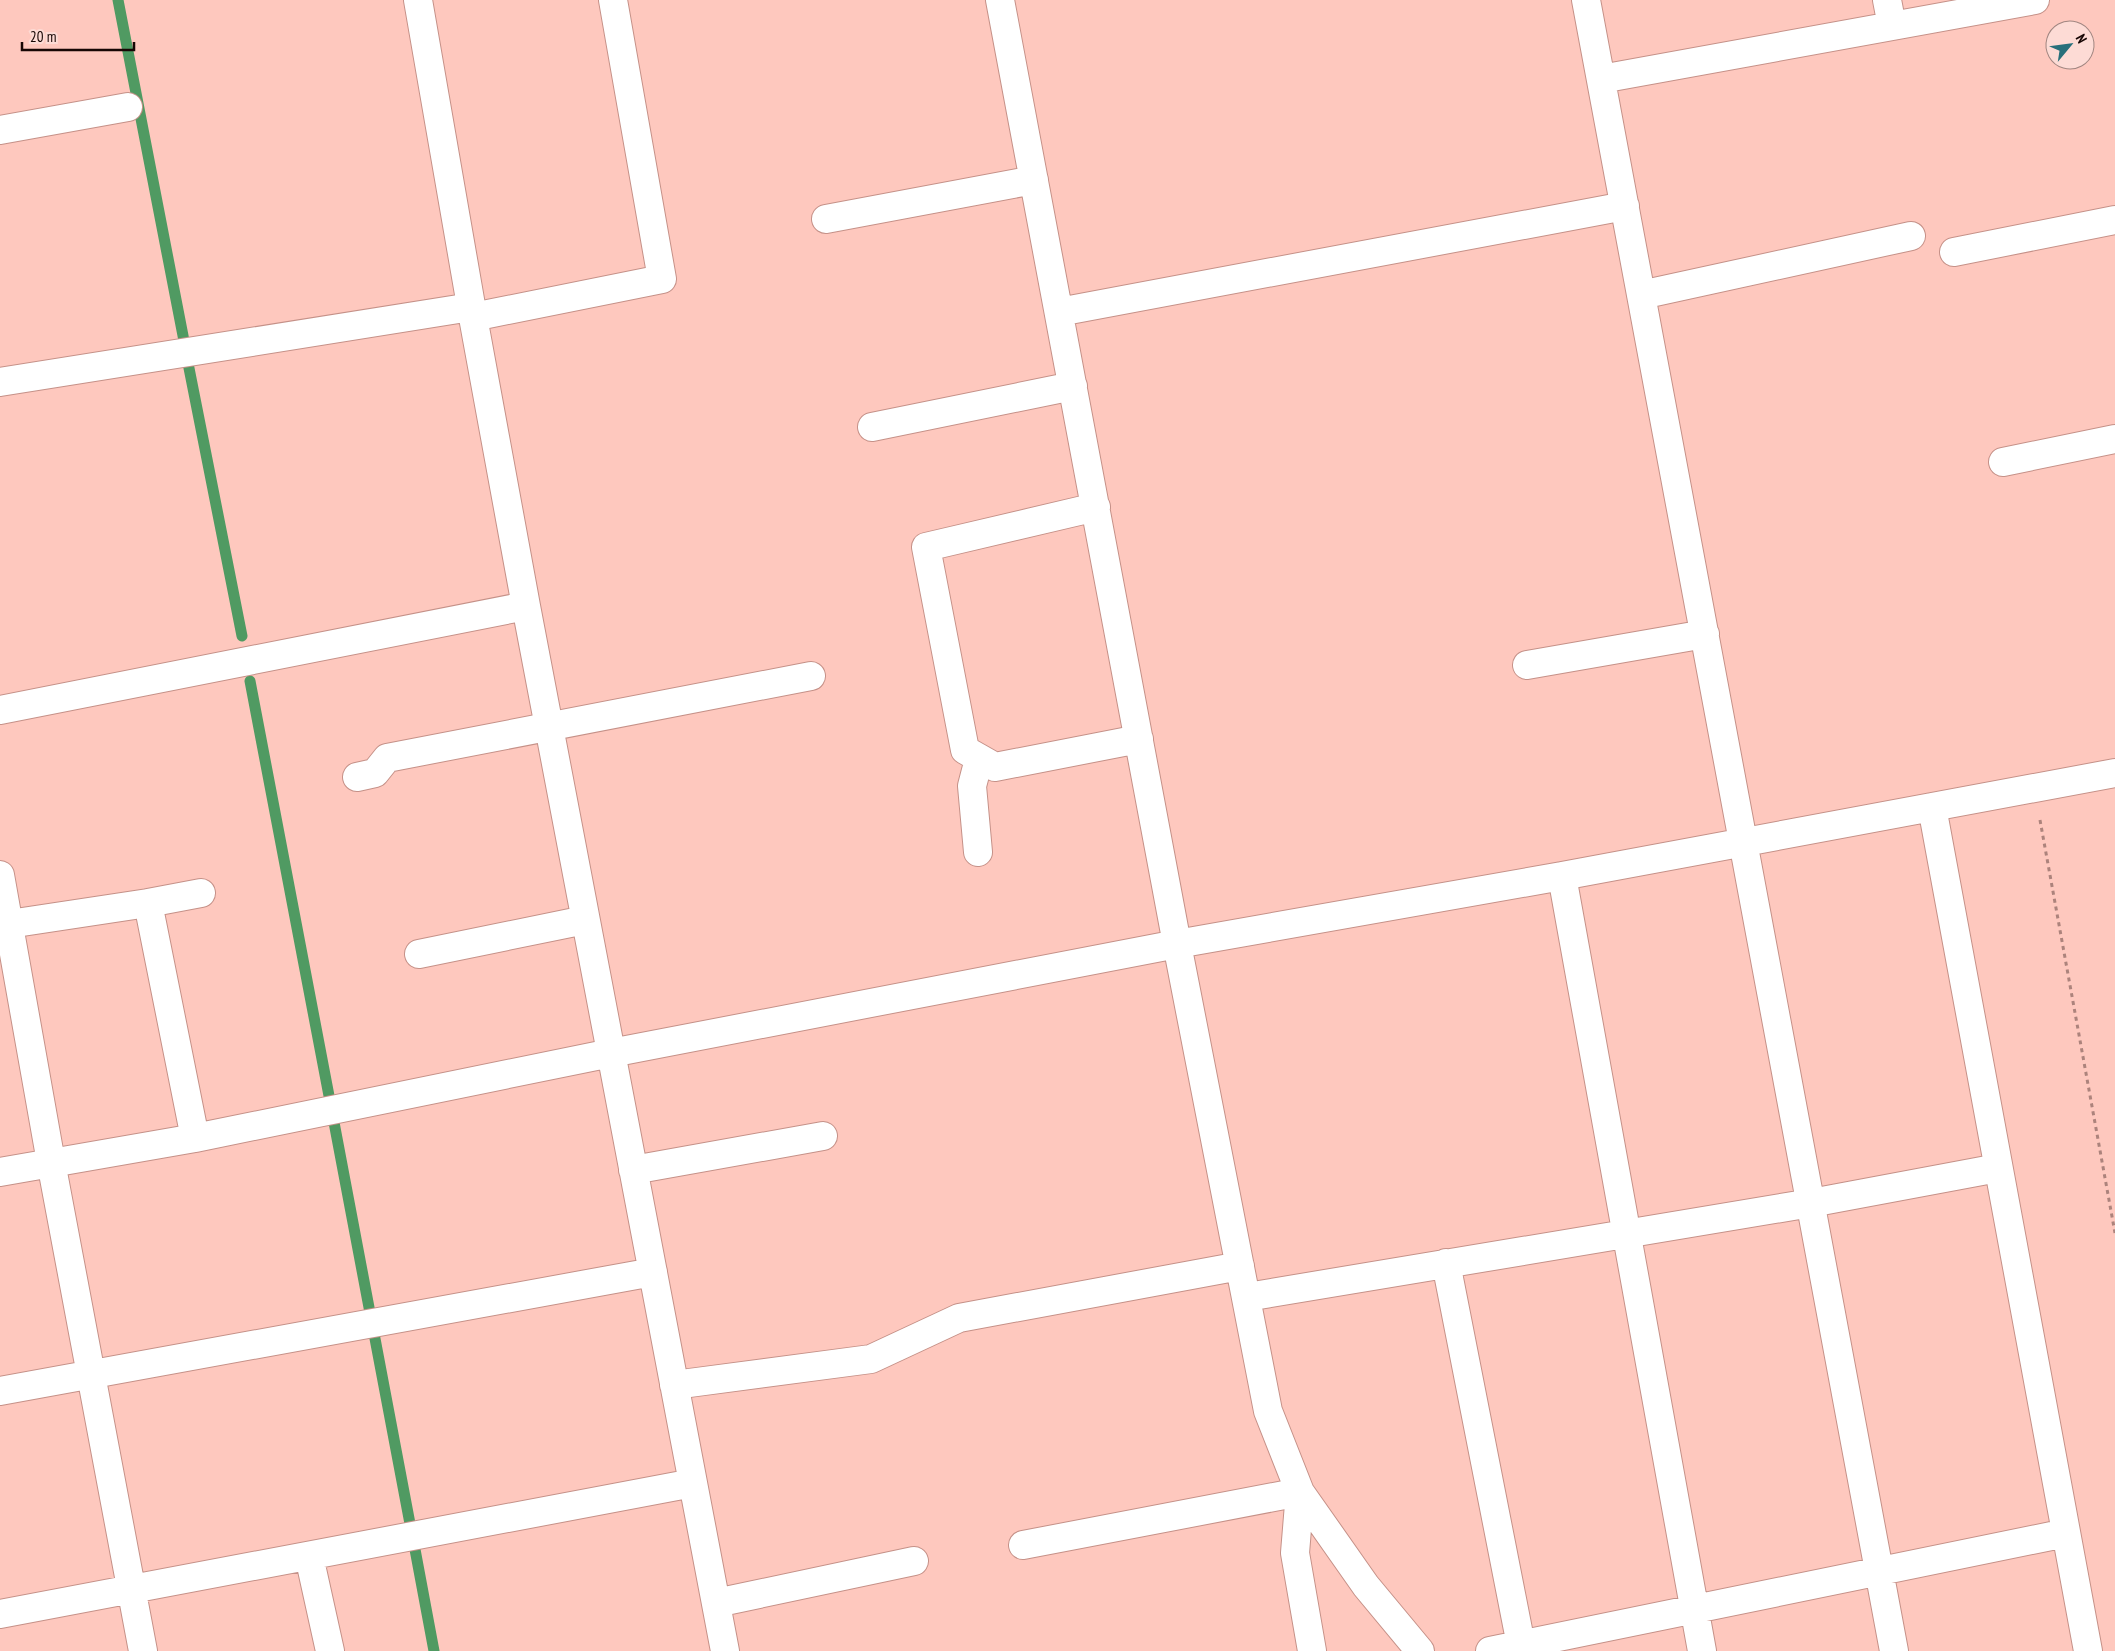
<svg xmlns="http://www.w3.org/2000/svg" width="2115" height="1651" viewBox="0 0 2115 1651" font-family="'PT Sans Narrow',sans-serif">
<style>
.lines{fill:none;stroke-linecap:round;stroke-linejoin:round}
.stream{stroke:#509a62;stroke-width:11}
.minor-casing{stroke:#c59188;stroke-width:30}
.path{stroke:#ac837c;stroke-width:3;stroke-dasharray:4 4;stroke-linecap:butt}
.minor{stroke:#fff;stroke-width:28}
</style>
<rect width="100%" height="100%" fill="#fec8be"/>
<g class="lines">
<!-- stream -->
<path class="stream" d="M118,0l67,346
M187,358l55,278
M250,681l80,420
M333,1117l38,201
M373,1328l38,201
M414,1544l20,107"/>
<defs>
<path id="minor" d="M418,0l55,317 53,289 199,1045
M1000,0l177,944 91,467 32,81 66,94 54,65
M1586,0l308,1651
M1887,0l5,26
M1601,79l434,-79
M0,130l128,-23
M826,219l208,-39
M1954,252l161,-32
M1641,295l270,-59
M1059,312l566,-106
M473,317l189,-38 -49,-279
M0,382l471,-75
M872,427l201,-41
M2003,462l112,-23
M1096,507l-170,40 39,203 30,17 144,-28
M1527,665l178,-31
M0,710l526,-104
M357,777l18,-4 12,-15 424,-82
M1932,807l156,844
M978,852l-6,-66 7,-27
M0,875l51,287 92,489
M1562,876l140,775
M148,903l47,235
M9,924l139,-21 53,-10
M419,954l166,-34
M633,1170l190,-34
M0,1172l195,-34 416,-85 566,-109 385,-68 553,-103
M1446,1263l75,382
M1247,1297l564,-94 187,-35
M674,1385l197,-26 88,-41 281,-52
M0,1391l653,-119
M1023,1545l277,-53 -5,61 17,98
M309,1556l21,95
M716,1603l198,-42
M0,1614l693,-131
M1490,1651l576,-118"/>
</defs>
<!-- minor casing -->
<use href="#minor" class="minor-casing"/>
<!-- path -->
<path class="path" d="M2040,820l75,413"/>
<!-- minor -->
<use href="#minor" class="minor"/>
</g>
<!-- north arrow -->
<g transform="translate(2070 45) rotate(61)"><circle r="24" fill="#fddbd5" stroke="#a18681"/>
<path d="M0-4L9 19L0 12L-9 19Z" fill="#28707b"/>
<text y="-8" font-size="14" font-weight="bold" text-anchor="middle" fill="#170604">N</text>
</g>
<!-- scale -->
<path d="M22 42v8h112v-8" fill="none" stroke="#170604" stroke-width="2.5"/>
<text x="30" y="42" font-size="15" fill="#170604" stroke="#fddbd5" stroke-width="4" paint-order="stroke">20 m</text>
</svg>
